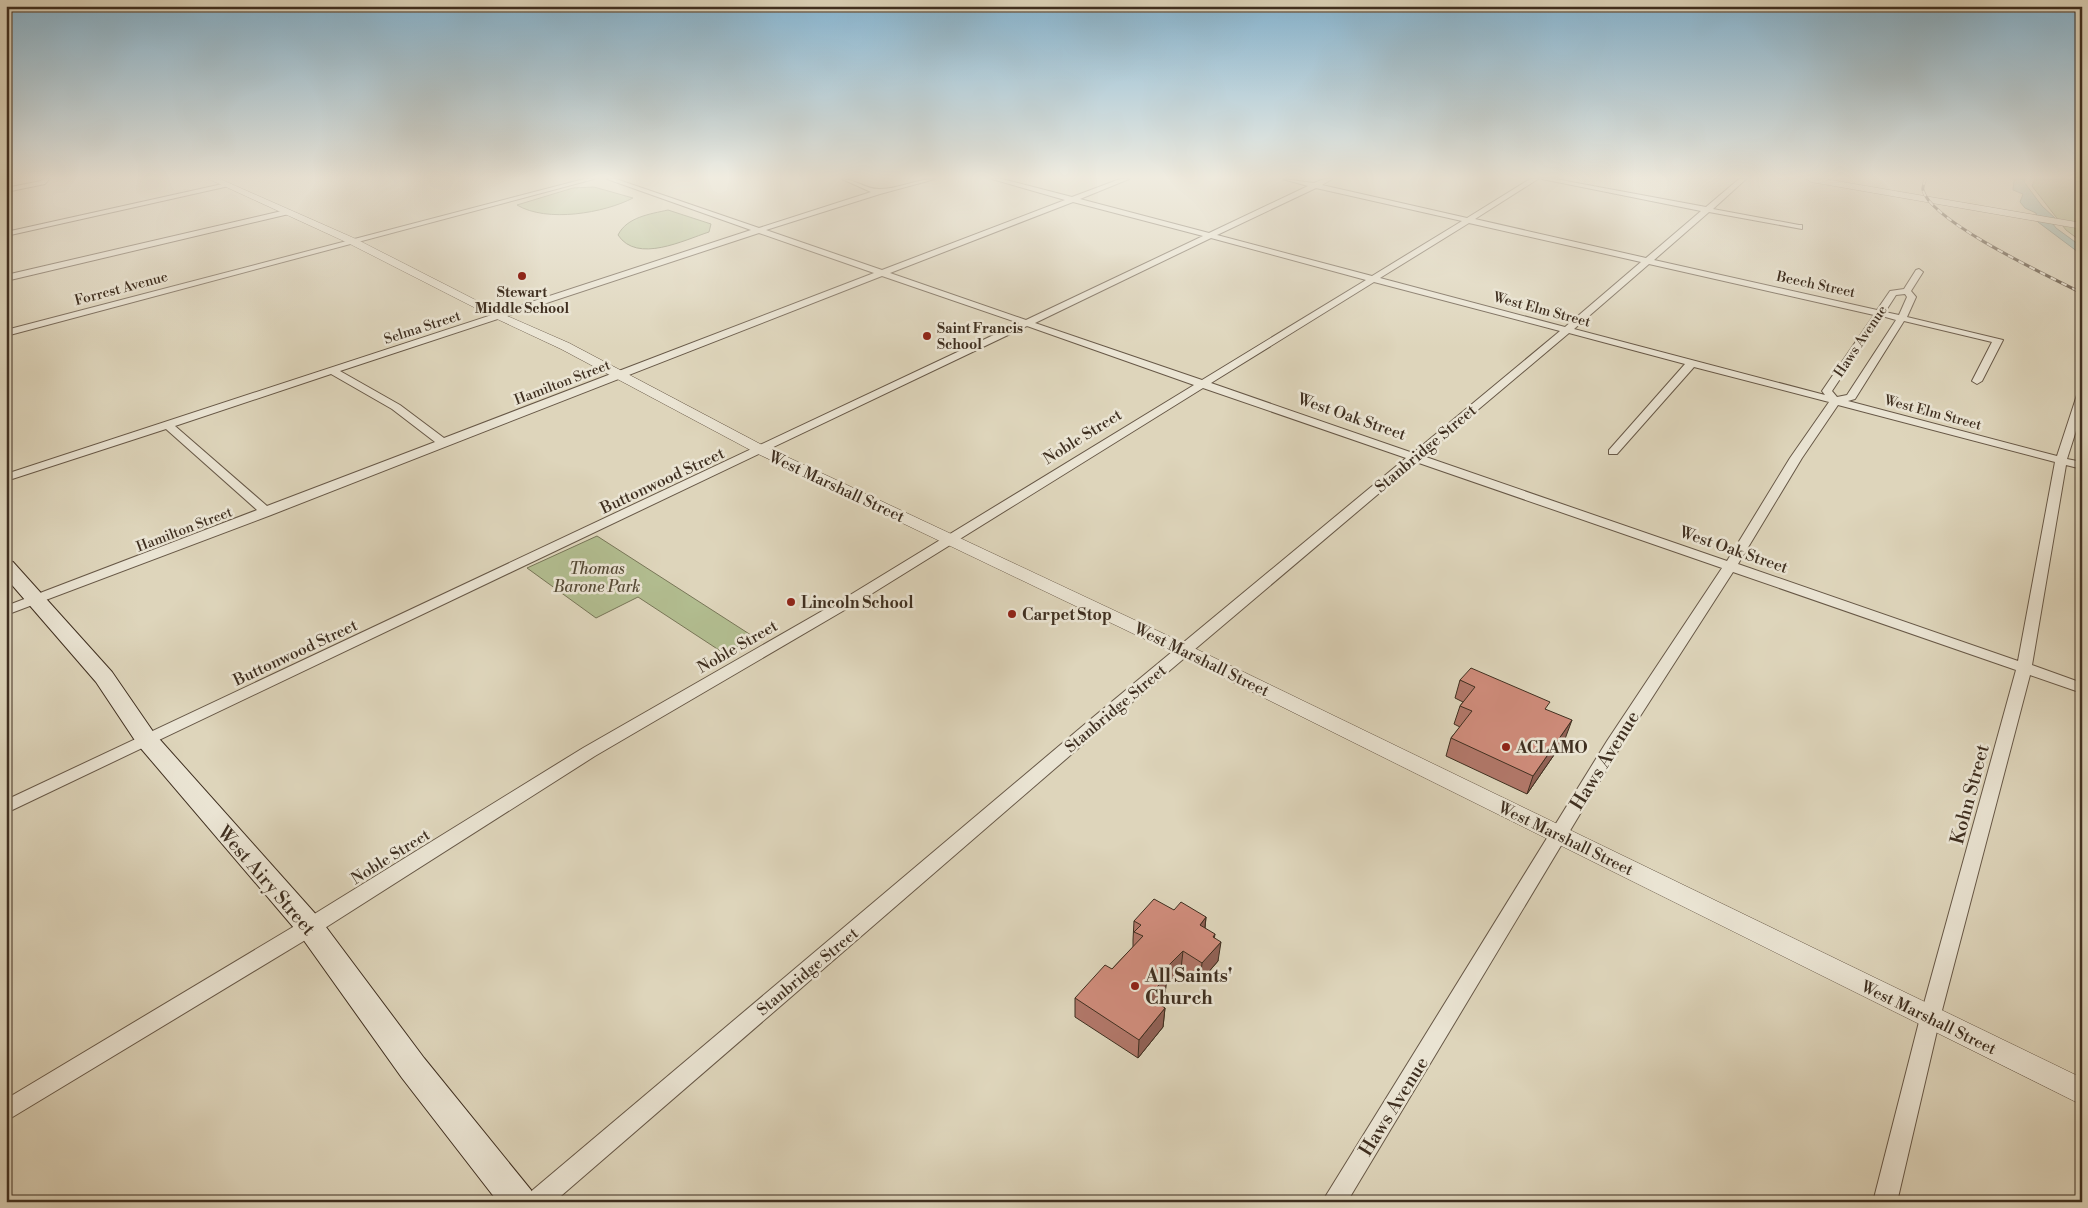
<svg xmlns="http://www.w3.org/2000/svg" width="2088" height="1208" viewBox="0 0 2088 1208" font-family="'Libre Bodoni',serif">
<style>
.green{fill:#b2bd90;stroke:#787658}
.water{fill:#93b8b4;stroke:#718179}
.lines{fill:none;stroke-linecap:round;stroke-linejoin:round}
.minor-casing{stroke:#675847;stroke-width:2}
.tertiary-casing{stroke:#675847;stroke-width:1}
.secondary-casing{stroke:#3f2f20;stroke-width:2}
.minor{fill:#eae4d3;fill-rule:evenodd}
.tertiary{fill:#eae4d3;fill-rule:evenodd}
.secondary{fill:#eae4d3;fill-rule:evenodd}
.rail-casing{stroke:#3f2f20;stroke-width:3}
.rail{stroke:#eae4d3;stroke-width:2;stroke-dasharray:6;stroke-linecap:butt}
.wall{fill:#b2786a;stroke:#3f2f20}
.shaded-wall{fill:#916256;stroke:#3f2f20}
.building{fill:#cf8c7b;stroke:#3f2f20}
.poi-dot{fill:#8f2418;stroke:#eae4d3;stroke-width:2}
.labels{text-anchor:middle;stroke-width:5;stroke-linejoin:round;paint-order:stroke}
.far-street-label{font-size:14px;fill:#3f2f20;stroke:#eae4d3}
.far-poi-label{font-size:14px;font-weight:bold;fill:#3f2f20;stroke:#eae4d3}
.street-label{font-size:16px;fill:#3f2f20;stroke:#eae4d3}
.park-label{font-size:16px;font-style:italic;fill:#564b36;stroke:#eae4d3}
.poi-label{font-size:16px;font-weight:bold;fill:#3f2f20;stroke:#eae4d3;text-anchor:start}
.near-street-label{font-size:19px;fill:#3f2f20;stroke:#eae4d3}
.near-poi-label{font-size:19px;font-weight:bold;fill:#3f2f20;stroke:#eae4d3;text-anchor:start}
</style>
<rect width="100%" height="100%" fill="#ded5bb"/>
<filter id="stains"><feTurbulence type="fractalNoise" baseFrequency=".004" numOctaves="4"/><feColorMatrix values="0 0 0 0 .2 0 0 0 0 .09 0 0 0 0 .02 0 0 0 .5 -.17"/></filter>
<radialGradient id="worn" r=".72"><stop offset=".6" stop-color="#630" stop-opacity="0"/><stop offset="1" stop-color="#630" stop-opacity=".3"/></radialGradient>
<!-- green -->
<path class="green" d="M2035,179h47v63l-16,-12 -34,-44z
M594,187l39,11c-29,15 -86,25 -116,7l56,-17z
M668,210l43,14 -2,8c-25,8 -72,32 -91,3 9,-18 32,-21 50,-25z
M597,536l157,101 -29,17 -87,-57 -42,21 -69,-50z"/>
<!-- water -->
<path class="water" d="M2014,179h11l-1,3 18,24 13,12 -2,6 3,4 26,19v8l-44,-33 -2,-9 -11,-5 -5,-6 3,-8 -10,-4z"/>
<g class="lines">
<defs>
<path id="minor" d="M43,179h6l-4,5 -39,8v-4l35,-7z
M584,179h10l-588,157v-6z
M607,179h9l143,49 112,-36 -29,-13c13,0 25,11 38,10 19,0 36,-10 55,-10l-55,15 -114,36 116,40 183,-70 -73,-21h10l70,18 48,-18h9l-49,20 129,34 99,-47 -25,-7 31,4 10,-4h8l-10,6 145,33 63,-39h8l-63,40 171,39 55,-47 -159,-32h13l151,28 33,-28h7l-33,30 86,16h3v4l-93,-17 -55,48 223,50 13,-19 14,-2 12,-19 3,-1 4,3 -12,19 5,6 -9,20 96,23 -21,41 -5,3 -5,-3 20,-39 -88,-21 -49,78 -7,2 209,55 20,-61 5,-3v20l-15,47 15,3v7l-16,-4 -34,200 50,18v10l-52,-18 -90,343 -43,184h-24l47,-184 96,-348 -283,-98 -114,177 -272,453h-25l285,-461 115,-173 -306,-106 -313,265 -549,475h-30l4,-8 563,-475 315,-261 -203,-70 -343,213 -265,155 -278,177 -311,188v-22l297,-178 280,-173 267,-153 344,-210 -167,-59 -1021,487v-13l1013,-477 -137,-47 -611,239 -265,100v-9l251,-96 -91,-81 -160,52v-7l745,-244zM1316,188l146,33 -90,55 -155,-41zM1073,202l130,34 -177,84 -136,-47zM1469,223l172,39 -76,65 -185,-49zM759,233l115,40 -430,165 -44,-33 -60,-34zM1211,238l155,42 -164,100 -167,-57zM1649,264l225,51 -52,76 3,4 -251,-66zM1374,282l186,49 -147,122 -202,-70zM1905,294l2,3 -8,18 -14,-3 11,-17zM1882,316l14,4 -49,75 -10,2 -5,-6zM1569,333l116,31 -76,86v4h8l77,-87 135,35 -39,56 -63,103 -304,-105zM331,374l61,35 43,33 -168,64 -92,-80zM1838,405l217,57 -37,199 -280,-97 64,-106z
M227,183l2,3 -223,50v-4z
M286,210h3v4l-283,67v-6z"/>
<path id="tertiary" d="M209,179h11l136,60 149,76 64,28 197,104 426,200 890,431v27l-904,-450 -422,-202 -195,-104 -64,-30 -149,-76z
M1807,179h18l257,44v6l-271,-47z"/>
<path id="secondary" d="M6,560l7,2 99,110 42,61 166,186 104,139 107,132 5,12h-38l-96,-124 -102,-143 -162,-190 -42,-63 -90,-104z"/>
</defs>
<!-- minor casing -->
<use href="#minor" class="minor-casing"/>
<!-- tertiary casing -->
<use href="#tertiary" class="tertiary-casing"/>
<!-- secondary casing -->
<use href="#secondary" class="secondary-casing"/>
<!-- minor -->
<use href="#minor" class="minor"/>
<!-- tertiary -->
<use href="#tertiary" class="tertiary"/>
<!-- secondary -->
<use href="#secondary" class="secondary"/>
<defs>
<path id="rail" d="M1925,179c0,3 -3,8 -2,11 7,31 129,88 159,103"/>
</defs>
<!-- rail casing -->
<use href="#rail" class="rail-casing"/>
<!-- rail -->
<use href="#rail" class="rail"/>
</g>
<!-- wall -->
<path class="wall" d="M1460,680l87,30 18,29 -38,55 -81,-38 5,-18 9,-11 -6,-3 6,-18 3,-4 -8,-4z
M1174,910l32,7 -1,11 9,10 4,23 -18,21 -19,-13 -15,16 -1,9 -8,9 8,5 -2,19 -25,31 -63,-41v-19l37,-29 21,-22v-7l1,-19z"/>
<!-- shaded-wall -->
<path class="shaded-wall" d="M1572,720l-7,19 -38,55 6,-18z
M1206,917l-2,19 -4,-11z
M1215,934l-3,18 9,-10 -3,19 -18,21 2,-19 11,-26z
M1183,951l-2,18 -15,16 -1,9 -19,21 2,-18 14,-25z
M1165,1008l-2,19 -25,31 1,-18z"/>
<!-- building -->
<path class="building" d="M1471,668l79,34 -5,7 27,11 -39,56 -82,-38 21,-27 -12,-5 15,-19 -15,-7z
M1154,899l20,11 7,-8 25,15 -6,8 15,9 -2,3 8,5 -19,21 -19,-12 -21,21 5,4 -19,21 17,11 -26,32 -64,-42 30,-33 7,4 31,-33 -9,-4 7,-7 -7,-4z"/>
<!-- sky -->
<linearGradient id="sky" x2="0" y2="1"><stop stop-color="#86b6d3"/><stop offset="0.51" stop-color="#f0ece0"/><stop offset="1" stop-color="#f0ece0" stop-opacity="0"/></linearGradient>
<rect width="2088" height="348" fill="url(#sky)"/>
<!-- markers -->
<g class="poi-dot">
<circle cx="522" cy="276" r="5"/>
<circle cx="927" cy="336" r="5"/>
<circle cx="791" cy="602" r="5"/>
<circle cx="1012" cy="614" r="5"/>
<circle cx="1506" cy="747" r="5"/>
<circle cx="1135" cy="986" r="5"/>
</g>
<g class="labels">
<!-- far-street labels -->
<g class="far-street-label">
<text transform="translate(1816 284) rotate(12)" y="5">Beech Street</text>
<text transform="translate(121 288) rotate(-15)" y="5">Forrest Avenue</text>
<text transform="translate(1542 309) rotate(15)" y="5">West Elm Street</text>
<text transform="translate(422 327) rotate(-18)" y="5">Selma Street</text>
<text transform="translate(1860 341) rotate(-56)" y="5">Haws Avenue</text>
<text transform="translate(562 382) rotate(-21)" y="5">Hamilton Street</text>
<text transform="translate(1933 412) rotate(15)" y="5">West Elm Street</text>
<text transform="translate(184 529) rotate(-21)" y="5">Hamilton Street</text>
</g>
<!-- far-poi labels -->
<g class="far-poi-label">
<text x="522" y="297">Stewart<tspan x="522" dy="16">Middle School</tspan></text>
<text x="937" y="333" text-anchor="start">Saint Francis<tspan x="937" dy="16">School</tspan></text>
</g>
<!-- street labels -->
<g class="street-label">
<text transform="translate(1352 416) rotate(19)" y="6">West Oak Street</text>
<text transform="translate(1082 436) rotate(-32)" y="6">Noble Street</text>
<text transform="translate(1425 448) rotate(-40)" y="6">Stanbridge Street</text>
<text transform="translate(662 480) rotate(-25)" y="6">Buttonwood Street</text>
<text transform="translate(837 486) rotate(25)" y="6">West Marshall Street</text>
<text transform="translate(1734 549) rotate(19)" y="6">West Oak Street</text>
<text transform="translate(737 646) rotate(-30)" y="6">Noble Street</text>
<text transform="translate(295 652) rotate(-25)" y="6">Buttonwood Street</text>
<text transform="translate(1202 659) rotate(26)" y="6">West Marshall Street</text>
<text transform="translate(1115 708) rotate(-40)" y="6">Stanbridge Street</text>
<text transform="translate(1566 838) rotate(26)" y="6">West Marshall Street</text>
<text transform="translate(390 856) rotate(-32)" y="6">Noble Street</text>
<text transform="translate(807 971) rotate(-40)" y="6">Stanbridge Street</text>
<text transform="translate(1929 1017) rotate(26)" y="6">West Marshall Street</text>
</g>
<!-- park labels -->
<g class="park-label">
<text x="597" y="574">Thomas<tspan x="597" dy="18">Barone Park</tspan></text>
</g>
<!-- poi labels -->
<g class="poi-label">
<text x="801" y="608">Lincoln School</text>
<text x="1022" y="620">Carpet Stop</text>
<text x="1516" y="753">ACLAMO</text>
</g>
<!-- near-street labels -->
<g class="near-street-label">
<text transform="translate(1604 760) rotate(-58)" y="7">Haws Avenue</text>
<text transform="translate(1969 794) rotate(-75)" y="7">Kohn Street</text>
<text transform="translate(267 880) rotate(49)" y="7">West Airy Street</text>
<text transform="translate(1393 1106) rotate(-58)" y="7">Haws Avenue</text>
</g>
<!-- near-poi labels -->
<g class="near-poi-label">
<text x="1145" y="982">All Saints'<tspan x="1145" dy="22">Church</tspan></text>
</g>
</g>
<!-- margin -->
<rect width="2088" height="1208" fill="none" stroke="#ded5bb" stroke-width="25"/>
<rect x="8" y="8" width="2073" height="1193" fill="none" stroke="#3f2f20" stroke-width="2.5"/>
<rect x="12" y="12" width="2063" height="1183" fill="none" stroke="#3f2f20"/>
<rect width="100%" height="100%" filter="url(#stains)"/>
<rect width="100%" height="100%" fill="url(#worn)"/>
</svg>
